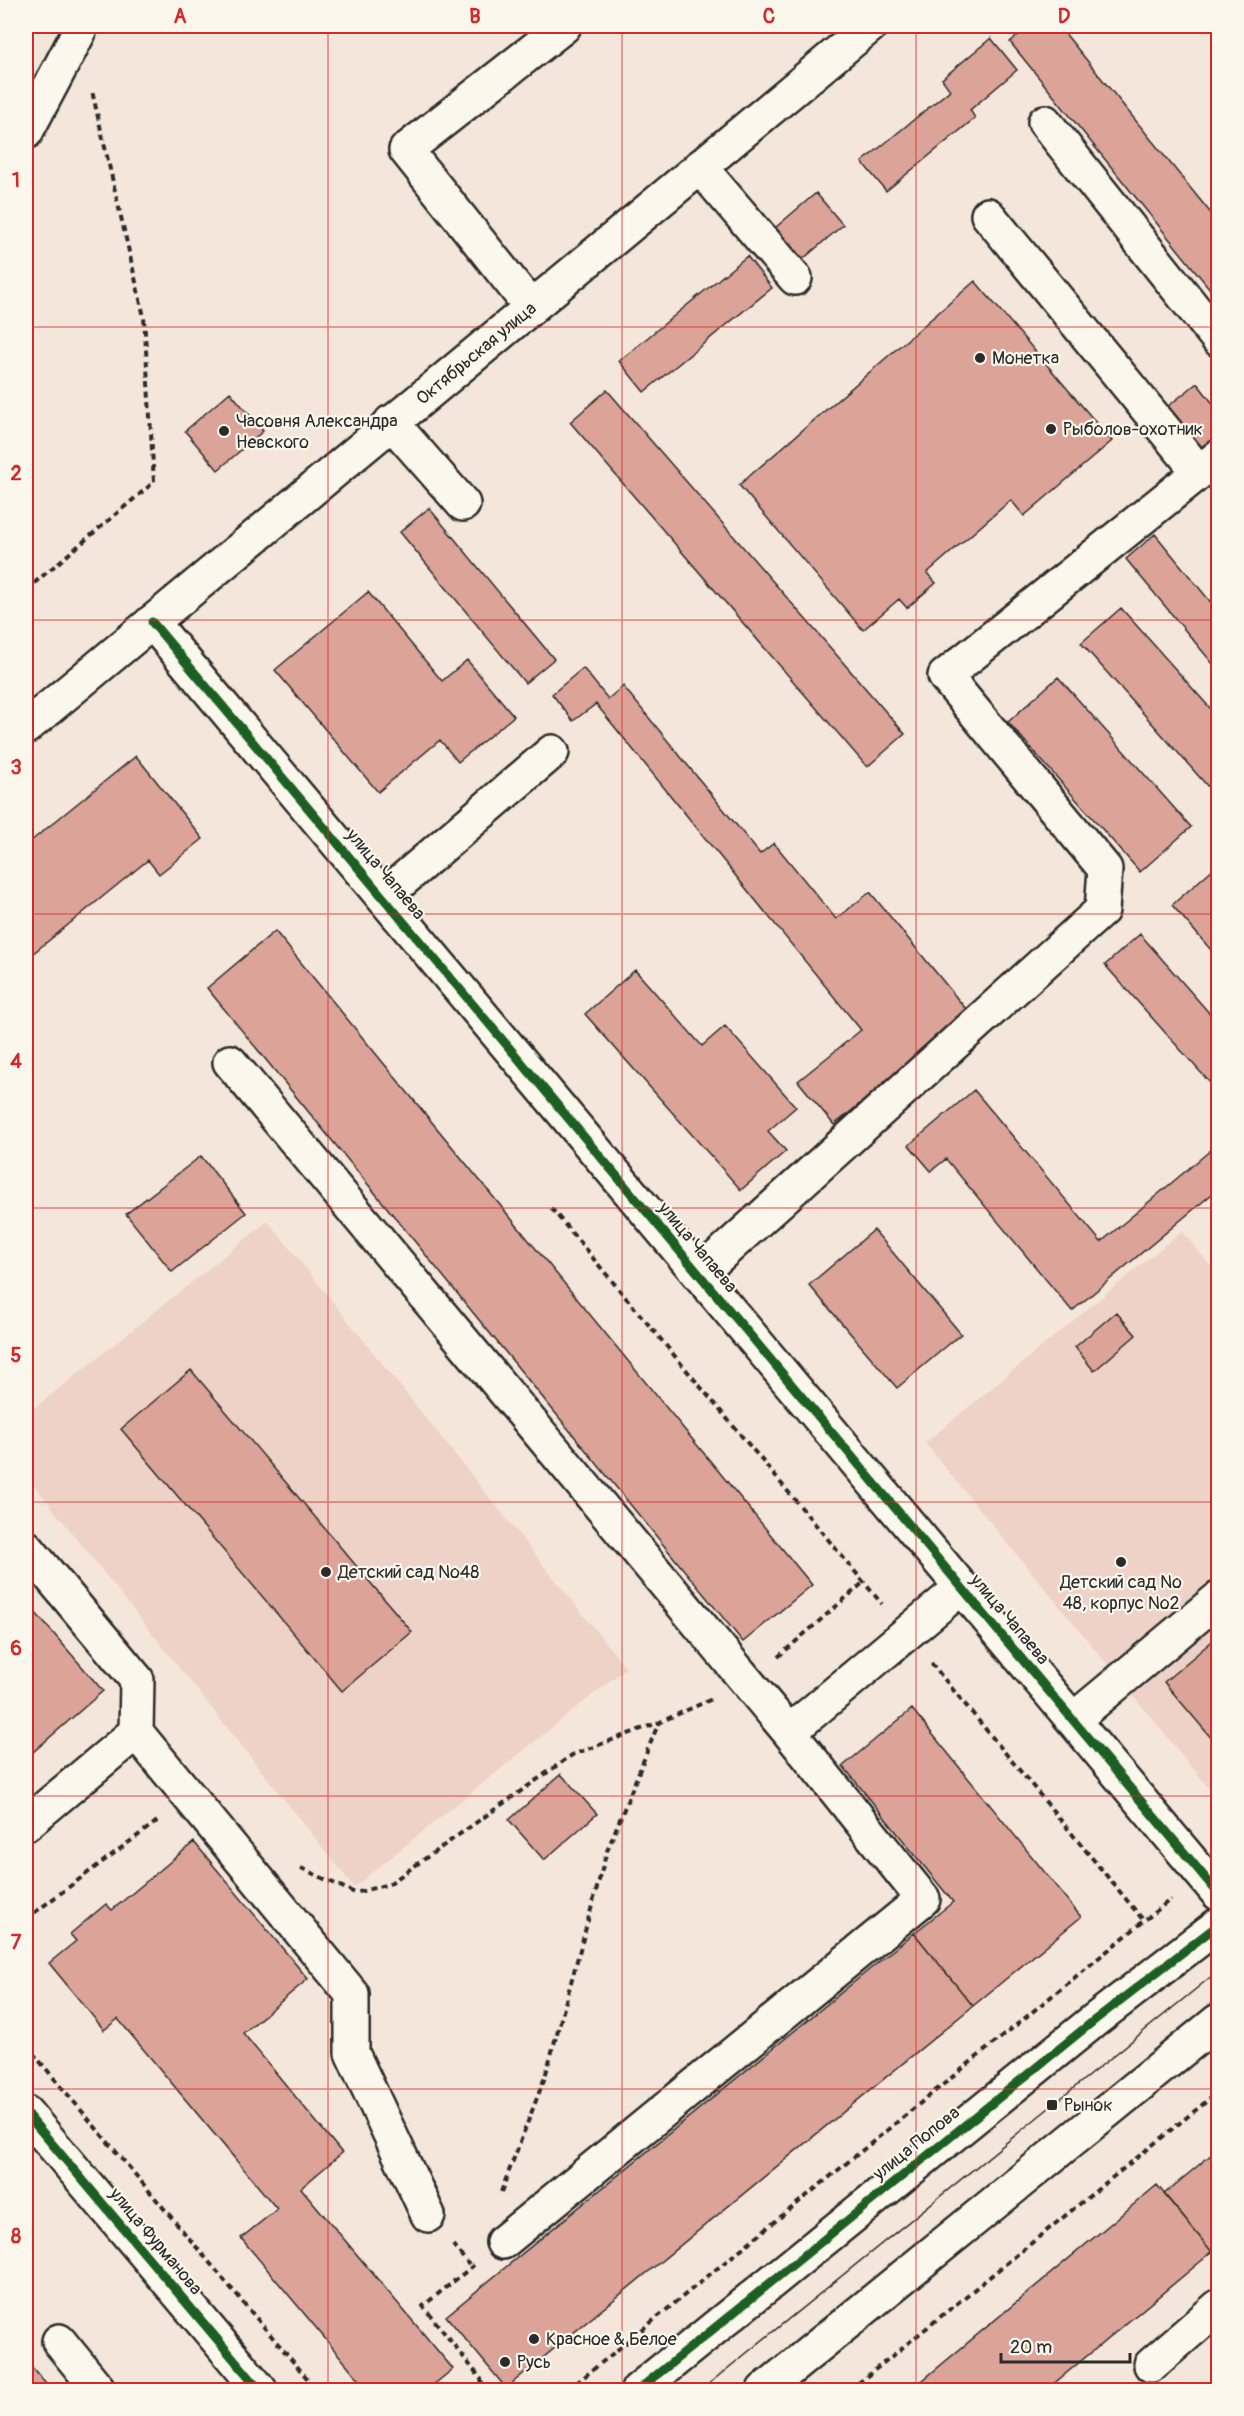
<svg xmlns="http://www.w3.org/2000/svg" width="1244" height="2416" viewBox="0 0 1244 2416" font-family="Pangolin,sans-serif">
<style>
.built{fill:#eed2c7}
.building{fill:#dca398;stroke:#2b2b2b;stroke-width:1.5}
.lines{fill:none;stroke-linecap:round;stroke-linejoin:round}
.minor-casing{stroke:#2b2b2b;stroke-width:38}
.major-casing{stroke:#2b2b2b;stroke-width:38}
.path{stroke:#2b2b2b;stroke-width:4;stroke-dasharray:6 4.5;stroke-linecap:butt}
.minor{stroke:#fbf7ec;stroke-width:33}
.major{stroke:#fbf7ec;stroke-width:33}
.tram{stroke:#2b2b2b;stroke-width:1.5}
.cycleway-casing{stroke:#fbf7ec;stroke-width:13}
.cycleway{stroke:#1b5e20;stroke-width:9}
.grid{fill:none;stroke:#d62828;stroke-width:1.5;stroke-opacity:0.55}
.poi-dot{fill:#2b2b2b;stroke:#fbf7ec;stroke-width:2}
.labels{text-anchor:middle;stroke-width:4.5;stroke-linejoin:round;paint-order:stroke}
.street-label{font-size:18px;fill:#2b2b2b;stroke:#fbf7ec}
.poi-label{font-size:18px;fill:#2b2b2b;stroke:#fbf7ec;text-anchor:start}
.neatline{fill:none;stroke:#d62828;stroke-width:2}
.grid-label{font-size:20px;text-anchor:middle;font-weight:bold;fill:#d62828}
</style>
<rect width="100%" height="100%" fill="#f5e6db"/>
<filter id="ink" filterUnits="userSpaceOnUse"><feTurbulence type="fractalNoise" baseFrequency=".0167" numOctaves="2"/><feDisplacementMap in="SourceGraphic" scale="12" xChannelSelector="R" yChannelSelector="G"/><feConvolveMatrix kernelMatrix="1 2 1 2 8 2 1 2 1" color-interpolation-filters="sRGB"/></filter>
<g filter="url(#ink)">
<!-- built -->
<path class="built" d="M268,1221l358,447 -272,219 -328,-412v-60z
M1182,1231l36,44v524l-293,-356z"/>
<!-- building -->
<path class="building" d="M1029,26h30l159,196v77l-208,-257z
M991,38l26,32 -47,40 5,8 -89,73 -24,-29 88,-72 -8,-11z
M816,193l27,32 -47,40 -27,-32z
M747,256l25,32 -128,104 -25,-31z
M975,281l137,160 -88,75 -13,-16 -84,73 9,10 -29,25 -8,-9 -36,31 -124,-145z
M1197,383l21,27v26l-17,14 -34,-43z
M607,390l298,344 -38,33 -297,-345z
M230,392l33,39 -45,39 -33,-39z
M429,508l125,151 -29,24 -125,-151z
M1155,534l63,77v59l-92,-111z
M368,592l74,89 25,-21 47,56 -56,46 -18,-22 -62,52 -103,-122z
M1121,608l97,109v81l-137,-155z
M583,668l25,31 15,-13 137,168 14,-11 62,76 34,-27 100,122 -136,111 -36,-44 63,-51 -265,-326 -23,17 -21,-27z
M1058,677l133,150 -51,45 -132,-150z
M136,756l67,83 -44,35 -11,-14 -122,99v-114z
M1215,867l3,4v87l-46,-53z
M275,931l537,654 -69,57 -536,-654z
M1140,934l78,89v54l-7,7 -106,-119z
M635,970l67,76 23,-20 71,81 -28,24 18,20 -45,39 -156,-176z
M974,1090l127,152 117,-98v45l-146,122 -126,-152 -15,12 -22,-26z
M201,1156l45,57 -74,59 -46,-58z
M874,1230l87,104 -64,54 -88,-103z
M1116,1312l20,23 -42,36 -19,-24z
M191,1370l221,262 -70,59 -221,-262z
M28,1604l75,87 -77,67v-152z
M1218,1636v110l-54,-64z
M912,1709l169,208 -108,89 -59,-73 39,-31 -110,-136z
M561,1774l36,40 -53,46 -35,-40z
M194,1842l114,137 -65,54 99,120 -41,35 152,181 -26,21h-59l-127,-152 36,-29 -159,-190 -14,11 -55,-67 27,-22 -6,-7 36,-30 6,6z
M914,1933l59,73 -467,382 -60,-72z
M1218,2149v98l-6,5 -48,-58z
M1157,2185l55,67 -166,138h-135z
M26,2360l25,30h-25z"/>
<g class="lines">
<defs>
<path id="minor" d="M1045,122l173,217
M26,132l53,-100
M700,167l95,111
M988,215l211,257
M531,307l-125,-157 158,-124
M391,422l72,82
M152,622l1066,1271
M383,897l169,-145
M230,1062l559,670
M699,1274l403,-364 3,-41 -160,-193 273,-219
M26,1547l111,133 -1,52 216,262v59l76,162
M1073,1720l145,-121
M26,1824l110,-92
M26,2113l234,277
M503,2242l420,-343 -134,-167 173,-145
M59,2341l40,49
M1151,2365l67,-58
M638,2390l458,-371 122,-94
M764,2390l454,-369"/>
<g id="major">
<path id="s1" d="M26,727l844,-701"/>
</g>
</defs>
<!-- minor casing -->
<use href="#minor" class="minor-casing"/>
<!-- major casing -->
<use href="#major" class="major-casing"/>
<!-- path -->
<path class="path" d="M26,590l128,-108 -10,-165 -52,-226
M551,1208l331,396
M778,1657l86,-75
M931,1663l213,258
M301,1868l54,25 34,-9 183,-129 88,-33 52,-23
M26,1919l134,-100
M26,2045l291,345
M501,2192l44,-115 62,-226 52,-129
M453,2245l16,20
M474,2265l-51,41 58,73 2,11
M568,2390l603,-491
M850,2390l368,-298"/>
<!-- minor -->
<use href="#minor" class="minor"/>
<!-- major -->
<use href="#major" class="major"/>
<!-- tram -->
<path class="tram" d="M701,2390l517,-419"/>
<defs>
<path id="cycleway" d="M152,622l1066,1271
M26,2113l234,277
M638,2390l458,-371 122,-94"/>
</defs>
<!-- cycleway casing -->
<use href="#cycleway" class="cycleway-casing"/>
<!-- cycleway -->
<use href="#cycleway" class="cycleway"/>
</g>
</g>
<!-- grid -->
<path class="grid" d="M328,26v2364M622,26v2364M916,26v2364M26,327h1192M26,620h1192M26,914h1192M26,1208h1192M26,1502h1192M26,1796h1192M26,2089h1192"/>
<!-- markers -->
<g class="poi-dot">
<circle cx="980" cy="358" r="6"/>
<circle cx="1051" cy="429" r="6"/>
<circle cx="224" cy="431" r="6"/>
<circle cx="1121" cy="1562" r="6"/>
<circle cx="326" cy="1572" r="6"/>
<rect x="1046" y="2099" width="12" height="12" rx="3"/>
<circle cx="534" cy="2339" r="6"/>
<circle cx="505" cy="2362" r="6"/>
</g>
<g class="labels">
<!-- street labels -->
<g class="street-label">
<text dy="6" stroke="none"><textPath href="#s1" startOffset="585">Октябрьская улица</textPath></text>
<text transform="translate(386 874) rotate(50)" y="6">улица Чапаева</text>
<text transform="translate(698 1247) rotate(50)" y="6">улица Чапаева</text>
<text transform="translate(1010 1619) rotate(50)" y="6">улица Чапаева</text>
<text transform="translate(916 2143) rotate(-39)" y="6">улица Попова</text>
<text transform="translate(156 2241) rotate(50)" y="6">улица Фурманова</text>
</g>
<!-- poi labels -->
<g class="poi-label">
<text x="992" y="364">Монетка</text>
<text x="236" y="427">Часовня Александра<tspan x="236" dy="21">Невского</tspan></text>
<text x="1063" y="435">Рыболов-охотник</text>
<text x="338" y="1578">Детский сад №48</text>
<text x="1121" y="1588" text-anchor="middle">Детский сад №<tspan x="1121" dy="21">48, корпус №2</tspan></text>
<text x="1064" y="2111">Рынок</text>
<text x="546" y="2345">Красное &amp; Белое</text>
<text x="517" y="2368">Русь</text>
</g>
</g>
<!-- margin -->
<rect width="1244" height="2416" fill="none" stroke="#fbf7ec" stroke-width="66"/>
<!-- scale -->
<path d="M1001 2353v9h129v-9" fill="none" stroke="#2b2b2b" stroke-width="3"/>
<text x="1010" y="2353" font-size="18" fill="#2b2b2b" stroke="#fbf7ec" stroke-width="4.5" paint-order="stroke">20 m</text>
<rect x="33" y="33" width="1178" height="2350" class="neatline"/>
<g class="grid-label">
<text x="180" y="23">A</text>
<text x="475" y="23">B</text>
<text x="769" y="23">C</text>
<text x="1064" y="23">D</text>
<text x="16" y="187">1</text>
<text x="16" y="480">2</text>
<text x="16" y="774">3</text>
<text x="16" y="1068">4</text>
<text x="16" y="1362">5</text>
<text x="16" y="1655">6</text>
<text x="16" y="1949">7</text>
<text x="16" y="2243">8</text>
</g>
</svg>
